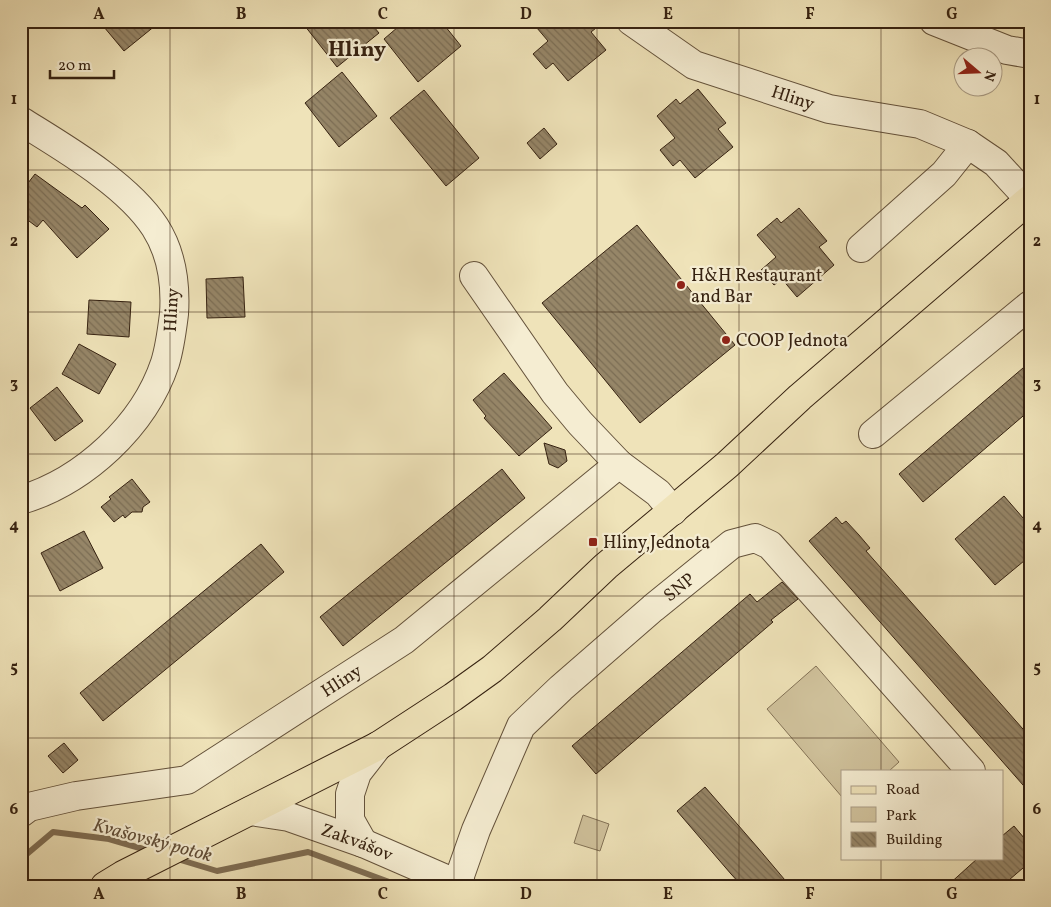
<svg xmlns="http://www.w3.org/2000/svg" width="1051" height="907" viewBox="0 0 1051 907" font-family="Vollkorn,serif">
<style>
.park{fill:#d0c29c;stroke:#837256}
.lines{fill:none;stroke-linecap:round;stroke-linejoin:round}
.stream{stroke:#7f6e54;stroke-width:6}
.building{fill:url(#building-back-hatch);stroke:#362211}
.minor-casing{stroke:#64523b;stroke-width:30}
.major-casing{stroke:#362211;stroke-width:30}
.minor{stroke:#f5edd2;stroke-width:28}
.major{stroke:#efe3b9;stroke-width:28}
.grid{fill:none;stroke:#362211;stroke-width:1;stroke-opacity:0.55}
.poi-dot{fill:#8f2418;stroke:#f5edd2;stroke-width:2}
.labels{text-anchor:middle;stroke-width:4.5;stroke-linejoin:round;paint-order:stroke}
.street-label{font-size:18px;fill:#362211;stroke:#f5edd2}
.poi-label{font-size:18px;fill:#362211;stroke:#f5edd2;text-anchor:start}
.water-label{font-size:19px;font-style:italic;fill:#614e38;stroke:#f5edd2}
.district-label{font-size:22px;font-weight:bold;fill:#362211;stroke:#f5edd2}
.neatline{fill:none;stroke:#362211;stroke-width:2}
.grid-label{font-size:16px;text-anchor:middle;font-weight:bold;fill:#362211}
</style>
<defs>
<pattern id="building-back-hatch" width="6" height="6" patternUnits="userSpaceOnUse" patternTransform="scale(1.25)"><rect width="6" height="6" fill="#968668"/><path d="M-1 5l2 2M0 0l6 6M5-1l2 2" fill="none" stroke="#7b6d54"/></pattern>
</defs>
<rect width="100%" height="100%" fill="#efe3b9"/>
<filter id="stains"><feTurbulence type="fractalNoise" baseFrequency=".004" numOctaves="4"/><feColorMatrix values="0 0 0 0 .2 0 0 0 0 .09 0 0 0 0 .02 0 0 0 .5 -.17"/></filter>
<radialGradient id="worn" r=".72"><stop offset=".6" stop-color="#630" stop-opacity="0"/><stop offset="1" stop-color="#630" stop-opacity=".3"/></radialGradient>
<!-- park -->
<path class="park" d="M816,666l83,96 -10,9h-47v26l-75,-88z
M583,815l26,9 -9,27 -26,-8z"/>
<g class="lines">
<!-- stream -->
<path class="stream" d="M174,858l43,13 91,-19 92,34
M21,859l32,-27 56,7 41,12"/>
</g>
<!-- building -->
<path class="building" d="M99,21h62l-37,30z
M301,21h68l10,12 -42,34z
M405,21h36l20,25 -43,36 -34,-43z
M531,21h74l-14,11 15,18 -38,31 -15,-18 -7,6 -13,-15 15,-13z
M342,72l35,44 -38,31 -34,-44z
M698,89l28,34 -8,6 15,18 -38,31 -15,-18 -7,6 -13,-16 15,-12 -18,-22 19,-17 4,5z
M424,90l55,68 -33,28 -56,-68z
M544,128l13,16 -17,15 -13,-16z
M35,174l47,34 3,-3 24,24 -32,29 -34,-38 -6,7 -16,-12v-23z
M799,208l28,33 -8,6 15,18 -37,32 -15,-18 -8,6 -13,-15 15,-13 -19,-22 20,-17 4,5z
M637,225l98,120 -95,78 -98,-120z
M243,277l2,40 -38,1 -1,-39z
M89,300l42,2 -2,35 -42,-3z
M79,344l37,20 -17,30 -37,-20z
M1030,362v48l-107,92 -24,-28z
M504,373l48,55 -33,28 -35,-38 2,-2 -13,-16z
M57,387l26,34 -28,20 -25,-33z
M544,443l21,7 2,11 -9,7 -9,-4z
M502,469l23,29 -182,148 -23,-29z
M132,479l18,23 -7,5 -1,5h-10l-7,6 -2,-3 -9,7 -13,-15 10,-8 -2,-2z
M1004,496l26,30v30l-35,29 -40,-46z
M836,517l6,7 4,-3 13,14 11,13 -4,3 164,186v56l-221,-252z
M84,531l19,37 -43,23 -19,-38z
M261,544l23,28 -181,149 -23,-28z
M782,582l16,17 -27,21 2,2 -177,152 -24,-28 178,-152 7,8z
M64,743l14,17 -15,13 -15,-17z
M705,787l53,61 32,38h-48l-11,-12 -54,-63z
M1014,826l16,19v17l-28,24h-55l31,-28h24v-22z"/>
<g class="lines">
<defs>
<g id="minor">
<path id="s1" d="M631,21l63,44 135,44 91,15 48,20 28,19 34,37"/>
<path d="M934,21l73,29 23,4"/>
<path d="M21,121c43,27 106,63 134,106 16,25 21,57 19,87 -2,16 -4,33 -9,49 -21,63 -81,118 -144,137"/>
<path d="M861,248l83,-74 24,-30"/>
<path d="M474,276l81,117 25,30 39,41"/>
<path d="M873,434l157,-129"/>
<path id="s2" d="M250,811l39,6 74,26 99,43"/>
<path id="s3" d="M21,813l8,-6 47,-11 111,-16 217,-140 215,-176 39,29 15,18"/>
<path d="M363,843l-13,-23v-26l7,-21 21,-27"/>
<path id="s4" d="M457,884l19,-54 45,-104 40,-38 92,-80 79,-64 23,-6 15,7 201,226"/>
</g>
<path id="major" d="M105,886l18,-11 255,-129 75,-49 39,-28 58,-50 56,-53 121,-101 73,-68 230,-198"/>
</defs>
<!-- minor casing -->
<use href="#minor" class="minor-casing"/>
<!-- major casing -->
<use href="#major" class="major-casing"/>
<!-- minor -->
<use href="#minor" class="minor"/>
<!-- major -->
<use href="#major" class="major"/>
</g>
<!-- grid -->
<path class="grid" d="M170,21v865M312,21v865M454,21v865M597,21v865M739,21v865M881,21v750M21,170h1009M21,312h1009M21,454h1009M21,596h1009M21,738h1009M881,858v28"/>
<!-- markers -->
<g class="poi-dot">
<circle cx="681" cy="285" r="5"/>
<circle cx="726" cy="340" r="5"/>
<rect x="588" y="537" width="10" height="10" rx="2.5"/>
</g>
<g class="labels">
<!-- street labels -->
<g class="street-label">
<text dy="6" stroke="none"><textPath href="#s1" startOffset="181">Hliny</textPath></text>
<text transform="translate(171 310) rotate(-87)" y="6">Hliny</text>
<text dy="6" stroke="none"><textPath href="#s4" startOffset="381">SNP</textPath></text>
<text dy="6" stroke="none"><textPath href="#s3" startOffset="354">Hliny</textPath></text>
<text dy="6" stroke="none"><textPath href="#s2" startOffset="112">Zakvášov</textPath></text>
</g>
<!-- poi labels -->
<g class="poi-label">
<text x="691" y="281">H&amp;H Restaurant<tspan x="691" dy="21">and Bar</tspan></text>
<text x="736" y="346">COOP Jednota</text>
<text x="603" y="548">Hliny,Jednota</text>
</g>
<!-- water labels -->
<g class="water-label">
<text transform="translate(153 839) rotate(15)" y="7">Kvašovský potok</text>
</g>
<!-- district labels -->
<g class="district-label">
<text x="357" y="56">Hliny</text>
</g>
</g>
<!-- margin -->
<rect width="1051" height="907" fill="none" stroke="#efe3b9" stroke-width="55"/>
<!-- legend -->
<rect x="841" y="770" width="162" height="90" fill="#f5edd2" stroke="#a99c85"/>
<rect x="851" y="786" width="25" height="8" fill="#efe3b9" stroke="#a99c85"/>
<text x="886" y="794" font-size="15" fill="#362211">Road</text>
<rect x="851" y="807" width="25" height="15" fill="#d0c29c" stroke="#a99c85"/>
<text x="886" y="820" font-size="15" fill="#362211">Park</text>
<rect x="851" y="832" width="25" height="15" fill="url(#building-back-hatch)" stroke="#a99c85"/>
<text x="886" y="844" font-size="15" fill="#362211">Building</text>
<!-- north arrow -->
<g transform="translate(978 72) rotate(109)"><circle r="24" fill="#f5edd2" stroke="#a99c85"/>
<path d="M0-4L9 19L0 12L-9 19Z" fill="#8f2418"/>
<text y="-8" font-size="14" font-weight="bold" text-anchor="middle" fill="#362211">N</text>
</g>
<!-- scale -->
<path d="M50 70v8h64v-8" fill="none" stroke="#362211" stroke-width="2.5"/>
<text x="58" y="70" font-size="15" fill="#362211" stroke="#f5edd2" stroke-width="4" paint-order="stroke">20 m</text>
<rect x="28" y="28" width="996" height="852" class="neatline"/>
<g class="grid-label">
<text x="99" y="19">A</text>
<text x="241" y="19">B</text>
<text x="383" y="19">C</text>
<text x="526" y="19">D</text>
<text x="668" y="19">E</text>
<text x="810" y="19">F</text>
<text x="952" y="19">G</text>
<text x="14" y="104">1</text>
<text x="1037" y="104">1</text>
<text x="14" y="246">2</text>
<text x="1037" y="246">2</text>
<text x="14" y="388">3</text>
<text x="1037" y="388">3</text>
<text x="14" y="530">4</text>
<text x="1037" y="530">4</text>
<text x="14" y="672">5</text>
<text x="1037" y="672">5</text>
<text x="14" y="814">6</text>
<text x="1037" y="814">6</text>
<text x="99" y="899">A</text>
<text x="241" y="899">B</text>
<text x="383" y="899">C</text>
<text x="526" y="899">D</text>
<text x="668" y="899">E</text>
<text x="810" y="899">F</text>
<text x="952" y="899">G</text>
</g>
<rect width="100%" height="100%" filter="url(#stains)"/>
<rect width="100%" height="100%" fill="url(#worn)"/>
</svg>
